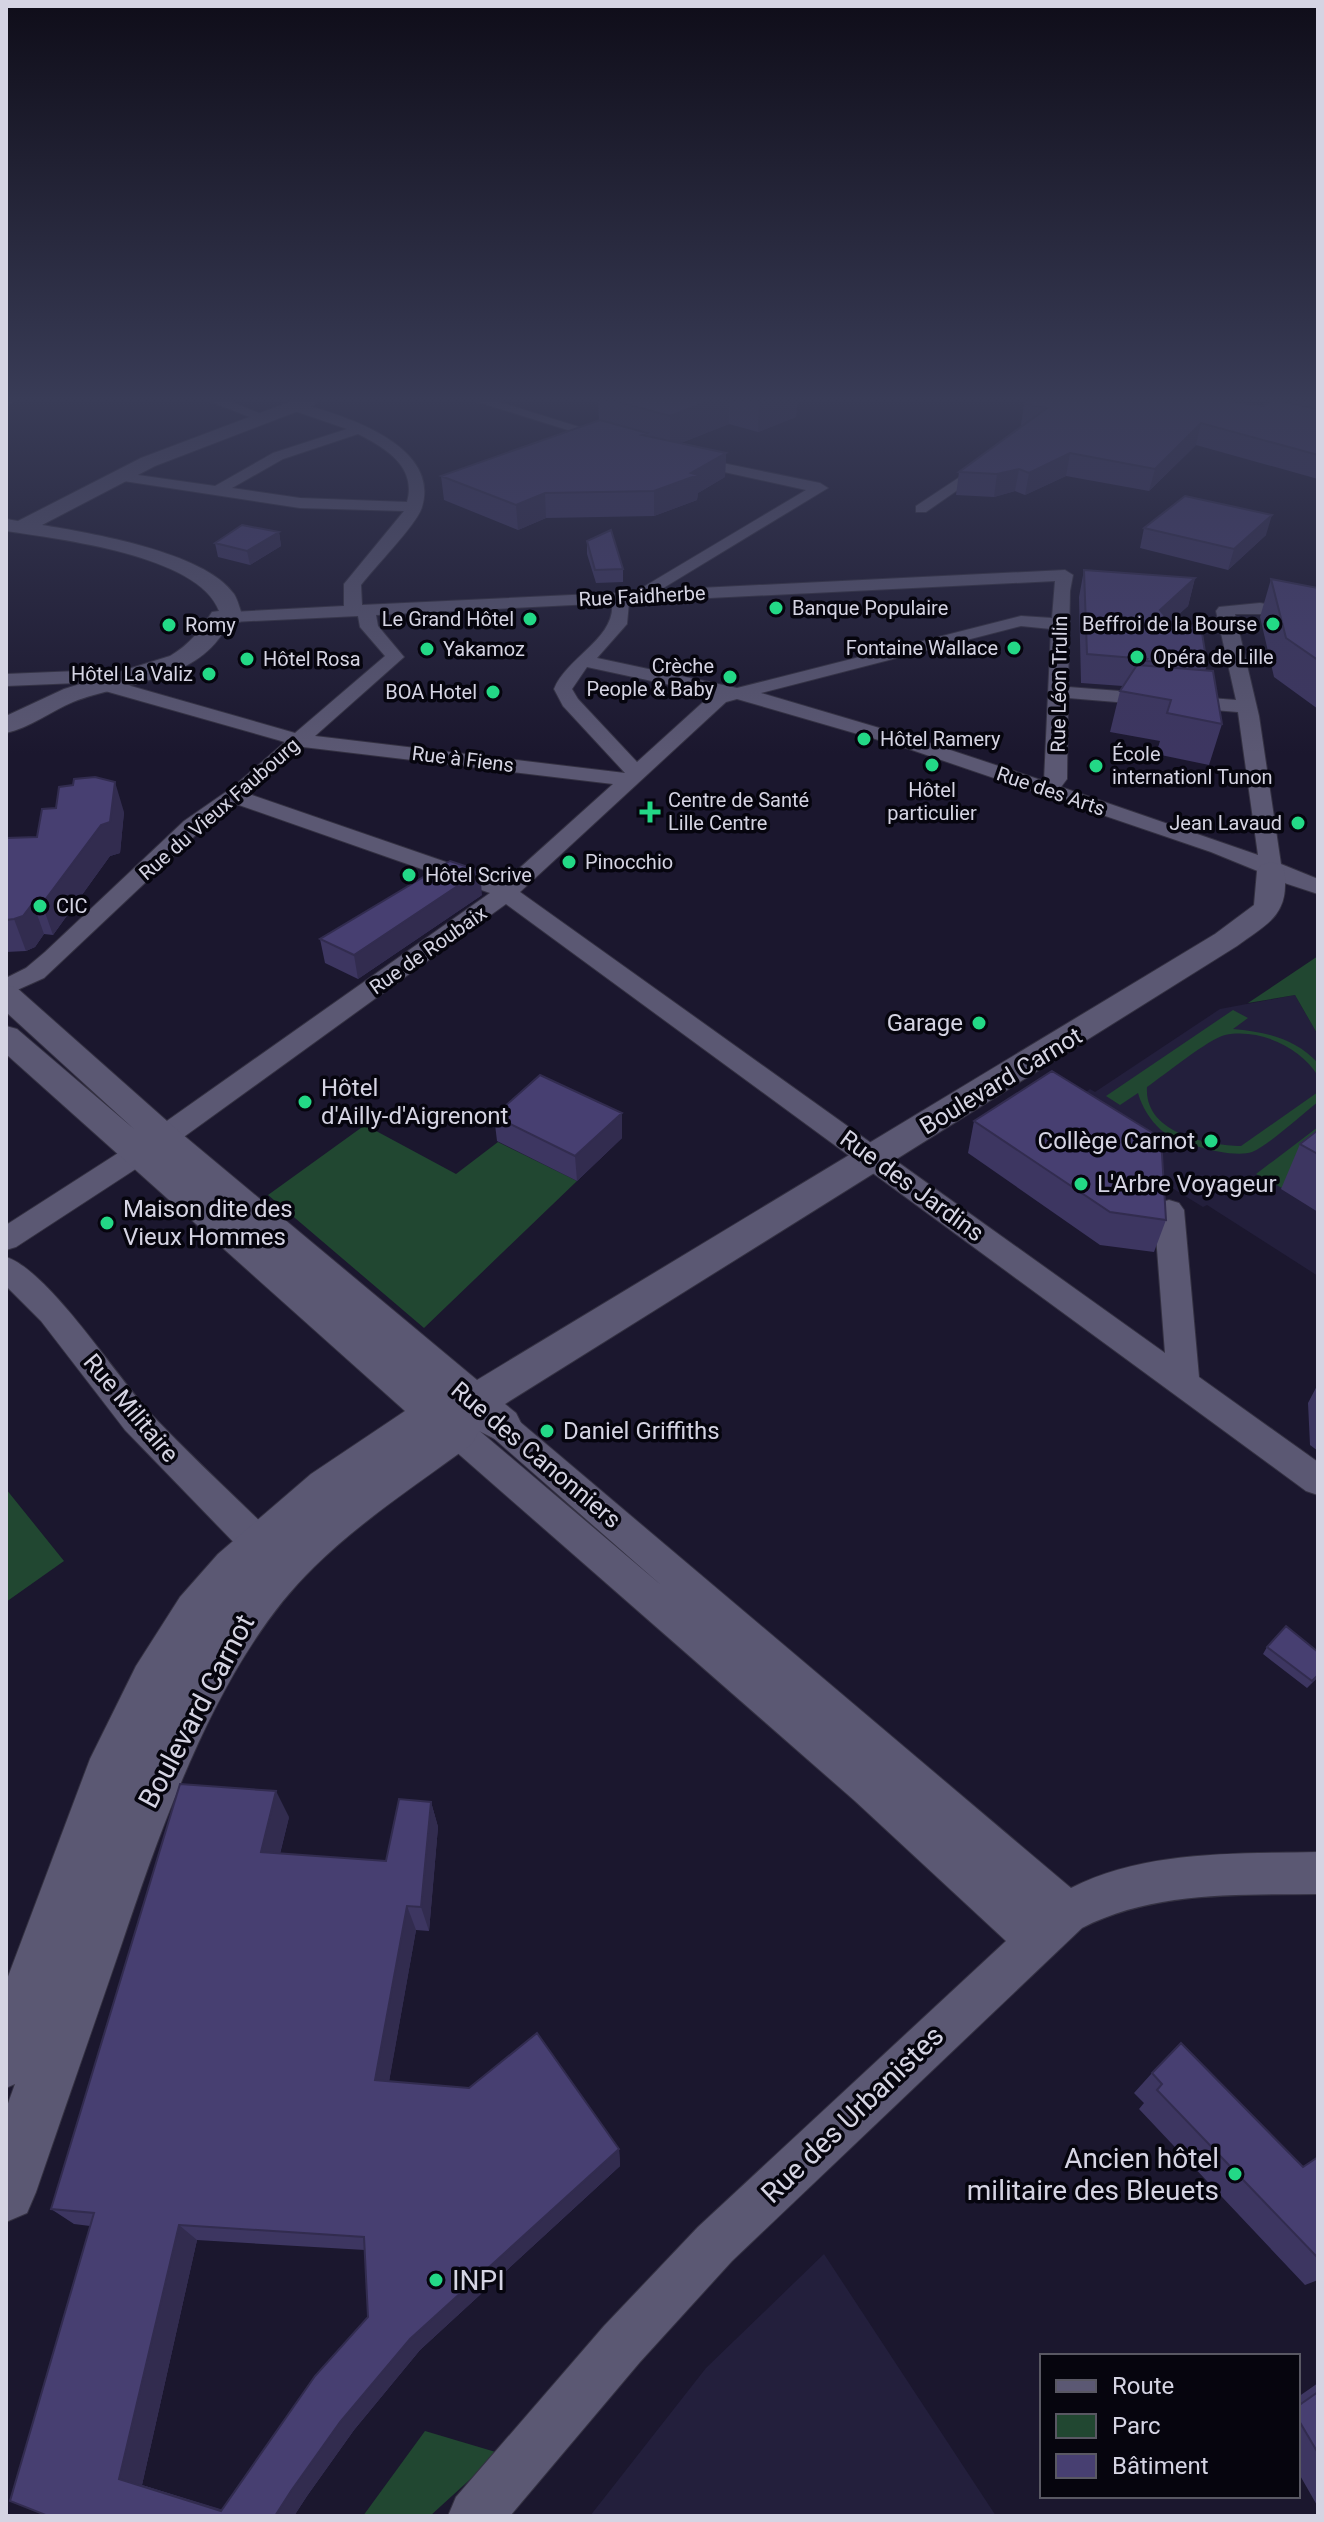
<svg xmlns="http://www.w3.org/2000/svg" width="1324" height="2522" viewBox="0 0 1324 2522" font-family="Roboto,sans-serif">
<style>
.built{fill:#231f3c}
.green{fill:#214731}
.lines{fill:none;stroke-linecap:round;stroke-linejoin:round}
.minor-casing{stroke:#343142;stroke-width:2}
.tertiary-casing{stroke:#343142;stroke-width:2}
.minor{fill:#5b5873;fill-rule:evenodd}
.tertiary{fill:#5b5873;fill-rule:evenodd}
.wall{fill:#3d3661;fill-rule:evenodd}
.shaded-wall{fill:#322c4f}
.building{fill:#473f71;stroke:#322c4f;stroke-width:2;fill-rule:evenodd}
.poi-dot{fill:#23d886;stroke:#06050e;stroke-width:3}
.labels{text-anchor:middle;stroke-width:7;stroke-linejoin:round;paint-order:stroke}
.far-street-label{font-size:20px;fill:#d5d4e3;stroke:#06050e}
.far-poi-label{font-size:20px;fill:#d5d4e3;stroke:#06050e;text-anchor:start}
.poi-label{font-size:24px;fill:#d5d4e3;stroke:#06050e;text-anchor:start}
.street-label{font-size:24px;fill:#d5d4e3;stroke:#06050e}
.near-street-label{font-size:28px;fill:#d5d4e3;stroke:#06050e}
.near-poi-label{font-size:28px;fill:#d5d4e3;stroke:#06050e;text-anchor:end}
</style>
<rect width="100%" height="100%" fill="#1b172e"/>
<!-- built -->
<path class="built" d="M1295,995l23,40v241l-111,-71 -4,2 -31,-19 2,-6 -5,-4 -4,2 -108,-68 33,-23 5,3 125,-83z
M824,2254l172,262h-406l116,-148z"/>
<!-- green -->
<path class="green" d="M1318,956v79l-23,-40 -47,8z
M1233,1010l15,8 -15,11c33,3 62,9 85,34v13c-17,-29 -59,-48 -93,-41 -15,3 -62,41 -78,52 -3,46 60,58 94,59l77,-54v10c-17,13 -49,43 -66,50 -20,7 -75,-9 -91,-22 -11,-10 -19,-23 -23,-37l-18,12 -14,-9z
M365,1125l91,49 42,-32 79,39 -153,147 -156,-133z
M1318,1127v33l-36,28 -26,-14z
M6,1489l58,72 -58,41z
M425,2431l74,22 -69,63h-67z"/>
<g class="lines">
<defs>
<path id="minor" d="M6,401h8l-8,6z
M209,401h20l40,16 -12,3z
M475,401h21l125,39 -7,4 -5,-1z
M294,402c47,12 147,42 128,105 -4,16 -49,62 -61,78l1,20 273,-13 171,-102 -123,-27 -2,-3 7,-4 132,27 8,5 -168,102 405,-20 8,5 -3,16 -2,96 168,13 -20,-89 3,-4 41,-4 58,10v10l-46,-9h-37l24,102 22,148 37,15v15l-55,-18 -3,-4 -49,-20 -305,-104 -169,-49 -11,3 -206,190 645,461 -11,-143 5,-7 10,-3 10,3 5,7 15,167 119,85v33l-12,-4 -800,-587 -332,240 -158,103 -10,3v-25l148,-95 336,-237 -254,-89 -36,27 -156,147 -38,17v-17l20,-10 19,-16 139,-131 49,-34 52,-45 -208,-59 -71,3v-12l72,-3 217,62 90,-77 -25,-29 -2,-11 -126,6 -9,-5 9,-5 112,-6v-22l60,-73 -104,-3 -183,-28 -7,-4 7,-4 98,14 58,-33 74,-24 -58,-20v-6zM358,434c28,14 59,33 49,68l-107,-4 -68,-10 51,-29zM1055,581l-3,37 -31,-2 -284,72 -140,-30 30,-34 2,-22zM612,603c4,35 -46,55 -58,86l9,17 62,67 -310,-37 89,-79 -26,-31 -2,-11zM1021,626l30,3 -7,152 -124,-41 -159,-47zM587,667l125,27 -75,68 -59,-63 -6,-10zM1068,698l170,14 20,143 -197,-68 6,-8zM303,747l310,37 -109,98 -255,-88z
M990,457l7,4 -2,3 -69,48h-10v-6z
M6,1257c42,13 111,120 144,156 39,41 81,80 122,120l5,11 -5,11 -13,4 -13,-4 -121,-125 -84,-109 -35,-35z
M501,1412l12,4 558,472c75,-38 164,-34 247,-36v42c-79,1 -164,-3 -236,34l-350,333 -92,101 -130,154h-62l8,-19 148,-171 94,-99 308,-286 -151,-140 -410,-359 -5,-10 5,-10 12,-4 12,4 192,163 -172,-151 -5,-9 5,-9z"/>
<path id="tertiary" d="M292,401h25l-3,4 -159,61 -113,59c48,8 163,27 192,69 4,6 6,16 9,23l-3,5 -12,2c-29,58 -101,57 -155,78 -22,9 -43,26 -67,31v-17l58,-27 106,-33c20,-12 29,-24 42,-44l7,-1c-20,-56 -161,-72 -213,-80v-12l12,2 123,-63z
M1271,862l10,3c5,7 4,10 4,18 1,35 -23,44 -48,63l-732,458 11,9 6,12 -6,12 -15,5 -22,-11 -7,13c-53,39 -110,76 -158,123 -95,92 -151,255 -193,379 -28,82 -57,164 -85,246l-9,21 -21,9v-113l9,-25 -9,4v-106l84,-223 46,-93 44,-69 38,-43 93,-80 94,-63 -399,-357v-28l11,3 117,100 -128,-117v-27l11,3 159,141 301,251 738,-446 39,-29 3,-34 4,-6z"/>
</defs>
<!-- minor casing -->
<use href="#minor" class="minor-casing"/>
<!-- tertiary casing -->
<use href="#tertiary" class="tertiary-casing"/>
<!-- minor -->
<use href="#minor" class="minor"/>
<!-- tertiary -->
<use href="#tertiary" class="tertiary"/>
</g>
<!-- wall -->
<path class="wall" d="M598,401h199l-1,16 -38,15 -29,-8 -48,19 45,10 -1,24 -27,16 -1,7 -43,16 -108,2 -28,12 -74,-30 -3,-24 158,-55z
M1288,401h30v78l-122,-34 -47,46 -83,-15 -41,19 -10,-4 -21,6 -38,-2 3,-23 64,-46 -2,-1 3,-21 239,2 24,-3z
M1144,528l122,7 -38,35 -88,-22z
M279,532l2,14 -31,19 -32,-8 -3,-14z
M587,541l36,28v13l-27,1 -9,-29z
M1084,570l111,8 -7,28 -18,16 37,43 -2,6 17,53 -13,41 -53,-11 4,-13 -50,-9 10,-41 3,-5 -42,-3 -2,-86z
M1271,579l47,9v121l-44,-32 -14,-60z
M124,812l-4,41 -10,3 -57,79 -9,-1 -9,13 -9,4 -20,1v-114l31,-1z
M482,895l-124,84 -33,-16 -5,-24z
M622,1113v25l-45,43 -80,-40 -3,-25z
M974,1121l192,99 -12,32 -54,-7 -132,-92z
M1318,1130v82l-37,-23 19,-45z
M1318,1384v67l-8,-6 -2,-42z
M1267,1647l51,30 -11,11 -44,-34z
M431,1802l7,25 -9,104 -13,-1 -27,151 230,68 1,17 -200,184 -66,80 -47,66 -13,20h-246l42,-290 -16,-2 -23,-15 238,-392 -9,37 106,7zM197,2240l168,10 3,67 -146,193 -80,-25z
M1152,2073l151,94 15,-10v123l-13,5 -166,-176 5,-6 -10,-10z
M1318,2383v124l-20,-35v-75z"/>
<!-- shaded-wall -->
<path class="shaded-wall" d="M709,401h20v23l-59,23v-31z
M759,401h38l-1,16 -38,15z
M1201,423l-5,22 -47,46 6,-22z
M726,453l-1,24 -27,16 -1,7 -43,16v-25l37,-18z
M1070,453l-4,23 -41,19 4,-22z
M1019,469l-4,22 -21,6 3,-23z
M545,493l1,25 -28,12 -2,-25z
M1272,515l-6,20 -38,35 6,-21z
M279,532l2,14 -31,19 -3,-14z
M1195,578l-7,28 -35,32 7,-28z
M115,782l9,30 -4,41 -10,3 -57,79 -11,-31z
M480,871l2,24 -124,84 -4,-24z
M33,903l11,31 -9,13 -9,4 -12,-32z
M622,1113v25l-45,43 -2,-25z
M276,1791l13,26 -15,60 -13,-25z
M431,1802l7,25 -9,104 -8,-24z
M407,1906l9,24 -30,169 -11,-19z
M619,2149l1,17 -200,184 -66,80 -47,66 -13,20h-19l16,-25 49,-69 70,-83z
M179,2225l18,15 -55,245 98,30 -19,-4 -102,-32z"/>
<!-- building -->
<path class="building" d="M615,401h94l-39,15z
M1028,401h202l33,5 8,-5h9l38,8v46l-117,-32 -46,46 -85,-16 -41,20 -10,-4 -22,5 -38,-2 88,-64 -23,-4z
M600,420l47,13 -5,2 84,18 -35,20 7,2 -44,16 -109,2 -29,12 -75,-29z
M1185,496l87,19 -38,34 -90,-21z
M242,525l37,7 -32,19 -32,-8z
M611,530l12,39 -28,1 -8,-29z
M1084,570l111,8 -35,32 20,24 20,-14 7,45 -62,-4 2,-2 -60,-5z
M1271,579l47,9v72l-32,-22z
M1137,665l76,6 9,53 -55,-11 4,-13 -51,-9z
M95,777l20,5 -5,40 -9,3 -59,79 -9,-1 -10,13 -9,3 -8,1v-82l31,-1 5,-28 14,-1 3,-21 14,-2 1,-6z
M450,861l30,10 -126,84 -34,-16z
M1052,1071l109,67 5,82 -56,-8 -136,-91z
M540,1075l82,38 -47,43 -81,-40z
M1318,1130v24l-18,-10z
M1286,1626l32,26v23l-6,6 -45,-34z
M180,1784l96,7 -15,61 125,9 13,-62 32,3 -10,105 -14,-1 -32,174 94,8 68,-55 82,116 -209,190 -70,83 -49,69 -16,25h-227l-38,-15 84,-288 -43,-4zM179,2225l185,12 4,80 -53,59 -94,135 -102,-32z
M1181,2043l122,124 15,-10v101l-161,-168 5,-6 -10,-11z
M1318,2392v61l-20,-34v-13z"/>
<!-- sky -->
<linearGradient id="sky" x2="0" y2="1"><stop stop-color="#0f0d19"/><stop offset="0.53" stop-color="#393c57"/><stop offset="1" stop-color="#393c57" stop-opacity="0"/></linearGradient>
<rect width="1324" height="754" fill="url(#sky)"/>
<!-- markers -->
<g class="poi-dot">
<circle cx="776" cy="608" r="8"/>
<circle cx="530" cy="619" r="8"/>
<circle cx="1273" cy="624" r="8"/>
<circle cx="169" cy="625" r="8"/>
<circle cx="1014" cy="648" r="8"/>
<circle cx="427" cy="649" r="8"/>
<circle cx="1137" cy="657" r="8"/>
<circle cx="247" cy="659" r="8"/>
<circle cx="209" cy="674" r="8"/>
<circle cx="730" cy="677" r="8"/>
<circle cx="493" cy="692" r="8"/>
<circle cx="864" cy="739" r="8"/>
<circle cx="932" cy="765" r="8"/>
<circle cx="1096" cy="766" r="8"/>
<path d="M646 800h8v8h8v8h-8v8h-8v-8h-8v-8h8z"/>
<circle cx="1298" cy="823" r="8"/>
<circle cx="569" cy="862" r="8"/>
<circle cx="409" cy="875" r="8"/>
<circle cx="40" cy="906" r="8"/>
<circle cx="979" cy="1023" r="8"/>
<circle cx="305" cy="1102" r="8"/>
<circle cx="1211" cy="1141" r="8"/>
<circle cx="1081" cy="1184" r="8"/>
<circle cx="107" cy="1223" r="8"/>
<circle cx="547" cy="1431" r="8"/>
<circle cx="1235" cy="2174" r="8"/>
<circle cx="436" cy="2280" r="8"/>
</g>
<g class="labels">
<!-- far-street labels -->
<g class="far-street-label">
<text transform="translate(642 596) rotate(-3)" y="7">Rue Faidherbe</text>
<text transform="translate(1059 684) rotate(-89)" y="7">Rue Léon Trulin</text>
<text transform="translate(463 759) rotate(7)" y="7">Rue à Fiens</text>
<text transform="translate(1051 791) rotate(19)" y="7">Rue des Arts</text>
<text transform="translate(219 809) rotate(-41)" y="7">Rue du Vieux Faubourg</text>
<text transform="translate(428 950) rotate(-35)" y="7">Rue de Roubaix</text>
</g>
<!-- far-poi labels -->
<g class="far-poi-label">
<text x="792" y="615">Banque Populaire</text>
<text x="514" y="626" text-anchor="end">Le Grand Hôtel</text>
<text x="1257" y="631" text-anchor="end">Beffroi de la Bourse</text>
<text x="185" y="632">Romy</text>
<text x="998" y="655" text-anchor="end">Fontaine Wallace</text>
<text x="443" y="656">Yakamoz</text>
<text x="1153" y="664">Opéra de Lille</text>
<text x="263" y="666">Hôtel Rosa</text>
<text x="714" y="673" text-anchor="end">Crèche<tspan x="714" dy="23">People &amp; Baby</tspan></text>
<text x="193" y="681" text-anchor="end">Hôtel La Valiz</text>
<text x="477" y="699" text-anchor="end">BOA Hotel</text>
<text x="880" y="746">Hôtel Ramery</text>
<text x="1112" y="761">École<tspan x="1112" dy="23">internationl Tunon</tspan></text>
<text x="932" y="797" text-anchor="middle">Hôtel<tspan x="932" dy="23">particulier</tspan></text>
<text x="668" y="807">Centre de Santé<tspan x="668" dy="23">Lille Centre</tspan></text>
<text x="1282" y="830" text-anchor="end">Jean Lavaud</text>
<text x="585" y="869">Pinocchio</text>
<text x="425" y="882">Hôtel Scrive</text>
<text x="56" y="913">CIC</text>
</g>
<!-- poi labels -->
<g class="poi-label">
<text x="963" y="1031" text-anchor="end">Garage</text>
<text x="321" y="1096">Hôtel<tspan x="321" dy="28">d'Ailly-d'Aigrenont</tspan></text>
<text x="1195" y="1149" text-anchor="end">Collège Carnot</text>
<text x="1097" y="1192">L'Arbre Voyageur</text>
<text x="123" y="1217">Maison dite des<tspan x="123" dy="28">Vieux Hommes</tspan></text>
<text x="563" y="1439">Daniel Griffiths</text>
</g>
<!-- street labels -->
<g class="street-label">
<text transform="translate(1001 1081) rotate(-31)" y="8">Boulevard Carnot</text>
<text transform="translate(912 1186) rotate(36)" y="8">Rue des Jardins</text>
<text transform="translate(131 1408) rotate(50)" y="8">Rue Militaire</text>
<text transform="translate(536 1455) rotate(40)" y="8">Rue des Canonniers</text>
</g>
<!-- near-street labels -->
<g class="near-street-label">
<text transform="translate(196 1711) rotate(-62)" y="10">Boulevard Carnot</text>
<text transform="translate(852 2114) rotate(-44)" y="10">Rue des Urbanistes</text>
</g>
<!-- near-poi labels -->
<g class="near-poi-label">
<text x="1219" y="2168">Ancien hôtel<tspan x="1219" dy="32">militaire des Bleuets</tspan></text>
<text x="452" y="2290" text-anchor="start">INPI</text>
</g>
</g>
<!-- border -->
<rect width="1324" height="2522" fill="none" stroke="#d5d4e3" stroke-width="16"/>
<!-- legend -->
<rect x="1040" y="2354" width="260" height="144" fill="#06050e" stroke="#595863" stroke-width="2"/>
<rect x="1056" y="2380" width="40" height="12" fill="#5b5873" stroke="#595863" stroke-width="2"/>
<text x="1112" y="2394" font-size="24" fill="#d5d4e3">Route</text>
<rect x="1056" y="2414" width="40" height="24" fill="#214731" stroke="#595863" stroke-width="2"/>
<text x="1112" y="2434" font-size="24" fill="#d5d4e3">Parc</text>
<rect x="1056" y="2454" width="40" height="24" fill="#473f71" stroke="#595863" stroke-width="2"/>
<text x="1112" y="2474" font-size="24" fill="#d5d4e3">Bâtiment</text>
</svg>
